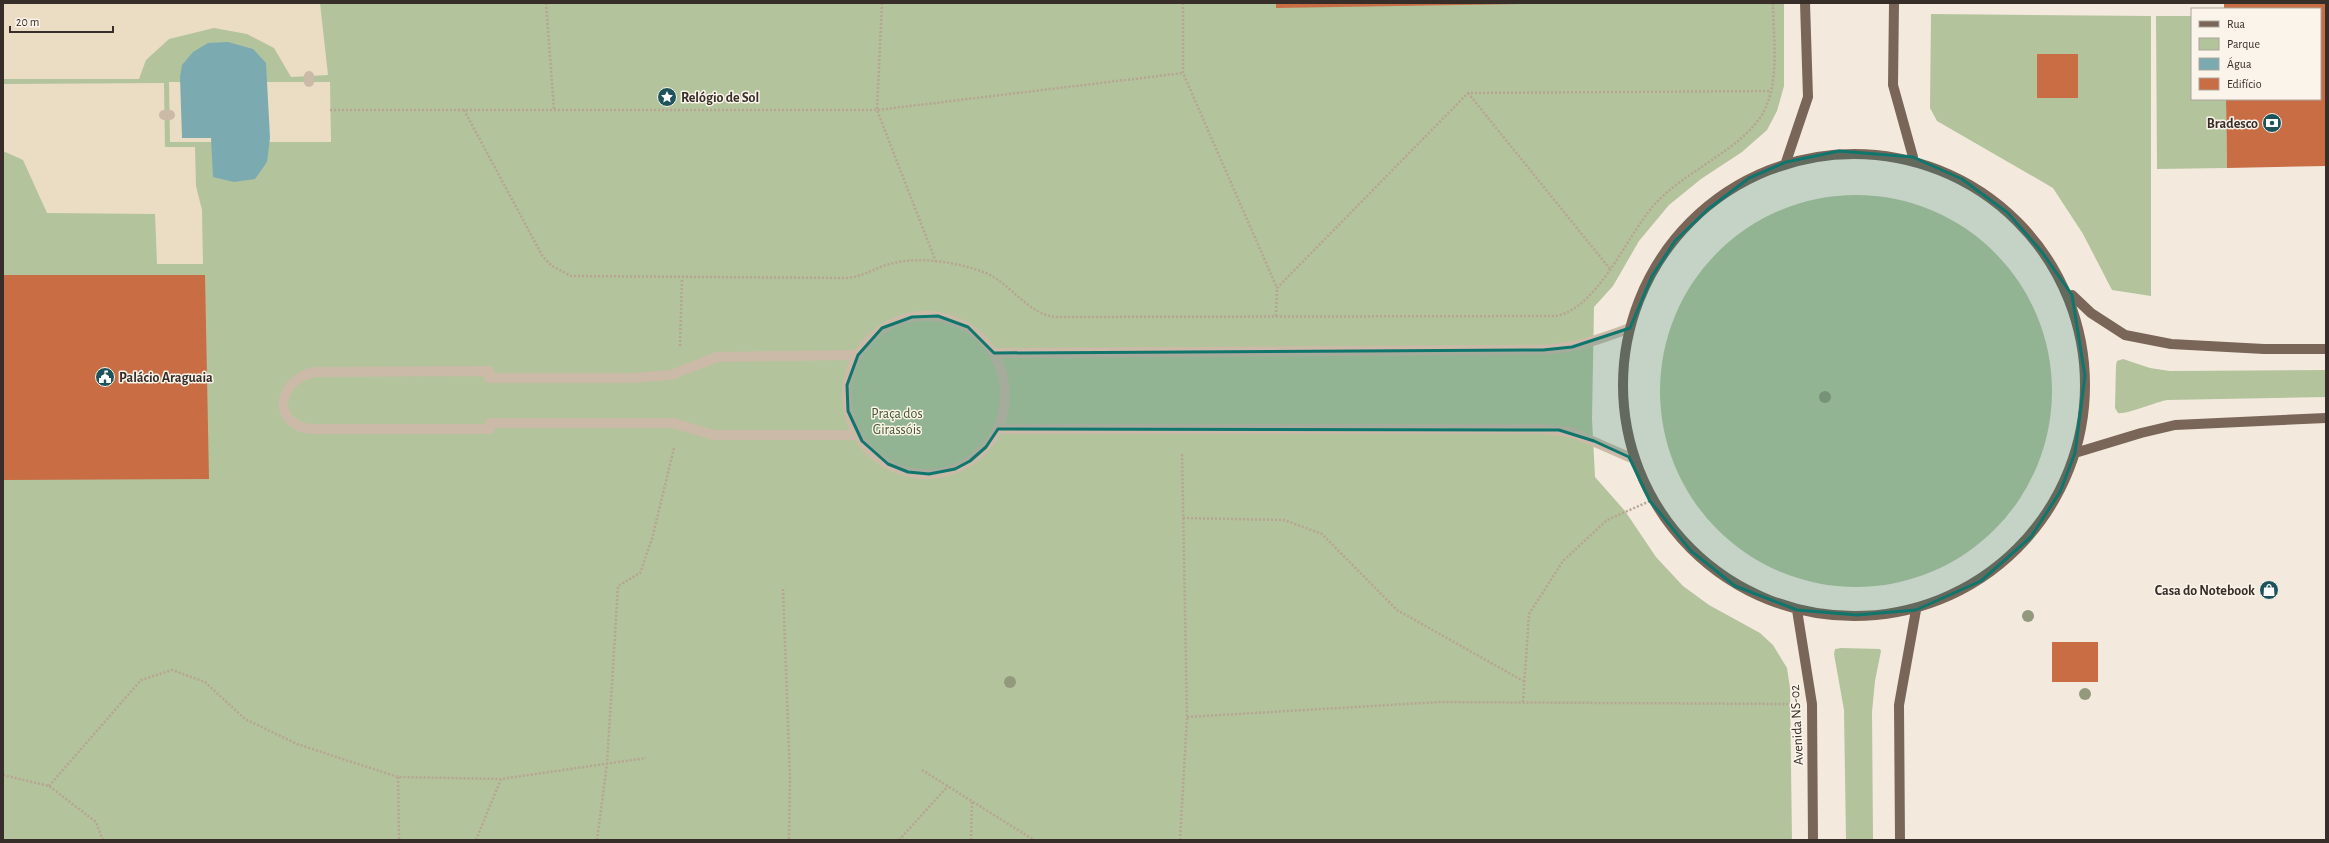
<svg xmlns="http://www.w3.org/2000/svg" width="2329" height="843" viewBox="0 0 2329 843" font-family="'Alegreya Sans',sans-serif">
<style>
.green{fill:#b3c39c}
.plaza{fill:#ebdcc4}
.water{fill:#7babb1}
.building{fill:#c96d45}
.lines{fill:none;stroke-linecap:round;stroke-linejoin:round}
.path{stroke:#b7a492;stroke-width:2.5;stroke-dasharray:2 2;stroke-linecap:butt}
.lane{stroke:#ccbaa8;stroke-width:10}
.street{stroke:#ccbaa8;stroke-width:10}
.primary{stroke:#7a6659;stroke-width:10}
.tree{fill:#93997c}
.marked{fill:#0f766e;fill-opacity:0.2;stroke:#0f766e;stroke-width:3;stroke-linejoin:round}
.labels{text-anchor:middle;stroke-width:3;stroke-linejoin:round;paint-order:stroke}
.poi-label{font-size:14px;font-weight:bold;fill:#382e29;stroke:#faf4ea;text-anchor:start}
.park-label{font-size:14px;fill:#45572c;stroke:#faf4ea}
.street-label{font-size:14px;fill:#382e29;stroke:#faf4ea}
</style>
<rect width="100%" height="100%" fill="#f3eadd"/>
<!-- green -->
<path class="green" d="M3,3h1781v83l-7,25 -10,19 -25,22 -41,27 -32,26 -30,36 -26,45 -19,21 -2,112 3,58 30,34 31,46 27,29 26,19 51,28 13,12 14,23 3,20 2,152h-1789z
M1931,14l220,2v280l-39,-6 -29,-56 -30,-46 -116,-67 -7,-13z
M2156,16h36v83h34l1,69 -70,1z
M1660 391a196 196 0 1 1 392 0a196 196 0 1 1-392 0Z
M2123,359l27,9 20,3 156,-1v27l-159,3c-11,2 -42,15 -49,13l-3,-5 1,-43 1,-4z
M1841,648l39,1 1,2 -6,30 -3,31 1,128h-27l-2,-130 -10,-56 1,-5z"/>
<!-- plaza -->
<path class="plaza" d="M3,3h317l8,72 -37,2 -17,-29 -27,-14 -33,-6 -45,11 -23,21 -7,19h-136z
M169,82h161l1,60h-161z
M164,83l1,64h30l1,39 6,24 1,54h-46l-2,-50 -108,-1 -24,-53 -20,-9v-67z"/>
<!-- water -->
<path class="water" d="M228,42l25,7 13,14 4,75 -3,24 -12,17 -21,3 -21,-5 -2,-39h-29l-2,-61 2,-12 11,-13 15,-9z"/>
<!-- building -->
<path class="building" d="M1276,3h245v1l-245,4z
M2224,3h102v163l-99,2 -1,-69h94v-90h-96z
M2037,54h41v44h-41z
M3,275h202l4,204 -206,1z
M2052,642h46v40h-46z"/>
<g class="lines">
<!-- path -->
<path class="path" d="M546,3l8,107
M882,3l-5,107 306,-37
M1183,3v70l94,215
M1468,93l142,176
M330,110h547l59,152
M464,110l79,147 9,9 19,10 275,2c15,-1 26,-8 40,-13 31,-10 71,-3 100,8 25,11 42,41 69,44l501,-1c42,-8 70,-79 98,-111 30,-34 91,-57 110,-94 16,-31 9,-74 9,-108
M1276,316l1,-28 191,-195 303,-2
M680,346l2,-68
M1183,518l101,2 38,14 75,76 128,72
M783,589l7,188 -1,63
M1523,702l6,-88 34,-53 44,-41 43,-19
M1187,717l253,-15 348,2
M922,770l112,70
M3,775l46,11 47,36 7,18
M398,777l1,63
M49,786l92,-106 31,-10 33,12 40,37 52,25 101,33 103,2
M476,840l25,-61 145,-21
M597,840l10,-76 11,-178 22,-13 12,-34 22,-91
M899,840l49,-54
M971,840l1,-39
M1180,840l7,-123 -5,-264"/>
<!-- lane -->
<path class="lane" d="M489,371l-174,1c-37,7 -45,51 -5,57h180
M489,378h142l40,-3 46,-18 141,-2
M490,423h183l41,12h144"/>
<!-- street -->
<path class="street" d="M309,76v6
M164,115h6
M847 395a79 79 0 1 1 158 0a79 79 0 1 1-158 0Z
M994,353l549,-3c32,-2 58,-11 87,-22
M998,429h545l31,4 55,24"/>
<!-- primary -->
<path class="primary" d="M1894,3l-1,82 20,72
M1623 385a231 231 0 1 1 462 0a231 231 0 1 1-462 0Z
M1786,162l22,-65 -3,-94
M2072,295l19,18 34,22 46,9 93,5h62
M2075,453l66,-20 34,-8 151,-7
M1797,610l15,94 1,136
M1900,840l-1,-135 17,-95"/>
</g>
<!-- trees -->
<g class="tree">
<circle cx="1825" cy="397" r="6"/>
<circle cx="2028" cy="616" r="6"/>
<circle cx="1010" cy="682" r="6"/>
<circle cx="2085" cy="694" r="6"/>
</g>
<!-- marked area -->
<path class="marked" d="M1839,151l74,6 49,22 46,34 34,39 30,43 13,81 -10,77 -15,39 -29,45 -50,44 -65,29 -59,5 -60,-5 -62,-24 -44,-35 -41,-50 -21,-44 -35,-16 -35,-11 -561,-1 -12,18 -16,14 -15,8 -26,5 -21,-2 -20,-8 -26,-23 -14,-30 -1,-26 11,-30 24,-27 30,-11 26,-1 30,11 26,26 549,-3 29,-3 58,-19 22,-52 23,-35 32,-31 42,-32 37,-16z"/>
<!-- icons -->
<defs>
<symbol id="sight-disc" viewBox="-11 -11 22 22"><circle r="9.5" fill="#1d535b" stroke="#faf4ea"/><path d="M0-6L1.8-2.2L6-1.7L2.9 1.2L3.7 5.4L0 3.3L-3.7 5.4L-2.9 1.2L-6-1.7L-1.8-2.2Z" fill="#fff"/></symbol>
<symbol id="bank-disc" viewBox="-11 -11 22 22"><circle r="9.5" fill="#1d535b" stroke="#faf4ea"/><path d="M-6-4H6V4H-6ZM0-2.3a2.3 2.3 0 1 0 0 4.6a2.3 2.3 0 1 0 0-4.6Z" fill="#fff"/></symbol>
<symbol id="civic-disc" viewBox="-11 -11 22 22"><circle r="9.5" fill="#1d535b" stroke="#faf4ea"/><path d="M-.6-6.5H3V-4.5H.6V-3L4-1V1h2V6H-6V1h2V-1L-.6-3ZM-1.2 2.5V6h2.4V2.5Z" fill="#fff"/></symbol>
<symbol id="shop-disc" viewBox="-11 -11 22 22"><circle r="9.5" fill="#1d535b" stroke="#faf4ea"/><path d="M-5-2.5h2.3a2.7 3.5 0 0 1 5.4 0H5L5.5 6h-11ZM-1.5-2.5h3a1.5 2.3 0 0 0-3 0Z" fill="#fff"/></symbol>
</defs>
<g fill-rule="evenodd">
<use href="#sight-disc" x="656" y="86" width="22" height="22"/>
<use href="#bank-disc" x="2261" y="112" width="22" height="22"/>
<use href="#civic-disc" x="94" y="366" width="22" height="22"/>
<use href="#shop-disc" x="2258" y="579" width="22" height="22"/>
</g>
<g class="labels">
<!-- poi labels -->
<g class="poi-label">
<text x="681" y="102">Relógio de Sol</text>
<text x="2258" y="128" text-anchor="end">Bradesco</text>
<text x="119" y="382">Palácio Araguaia</text>
<text x="2255" y="595" text-anchor="end">Casa do Notebook</text>
</g>
<!-- park labels -->
<g class="park-label">
<text x="897" y="418">Praça dos<tspan x="897" dy="16">Girassóis</tspan></text>
</g>
<!-- street labels -->
<g class="street-label">
<text transform="translate(1796 725) rotate(-93)" y="5">Avenida NS-02</text>
</g>
</g>
<!-- border -->
<rect width="2329" height="843" fill="none" stroke="#382e29" stroke-width="8"/>
<!-- legend -->
<rect x="2191" y="8" width="130" height="92" fill="#faf4ea" stroke="#aca59d"/>
<rect x="2199" y="21" width="20" height="6" fill="#7a6659" stroke="#aca59d"/>
<text x="2227" y="28" font-size="12" fill="#382e29">Rua</text>
<rect x="2199" y="38" width="20" height="12" fill="#b3c39c" stroke="#aca59d"/>
<text x="2227" y="48" font-size="12" fill="#382e29">Parque</text>
<rect x="2199" y="58" width="20" height="12" fill="#7babb1" stroke="#aca59d"/>
<text x="2227" y="68" font-size="12" fill="#382e29">Água</text>
<rect x="2199" y="78" width="20" height="12" fill="#c96d45" stroke="#aca59d"/>
<text x="2227" y="88" font-size="12" fill="#382e29">Edifício</text>
<!-- scale -->
<path d="M10 26v6h103v-6" fill="none" stroke="#382e29" stroke-width="2"/>
<text x="16" y="26" font-size="12" fill="#382e29" stroke="#faf4ea" stroke-width="3" paint-order="stroke">20 m</text>
</svg>
